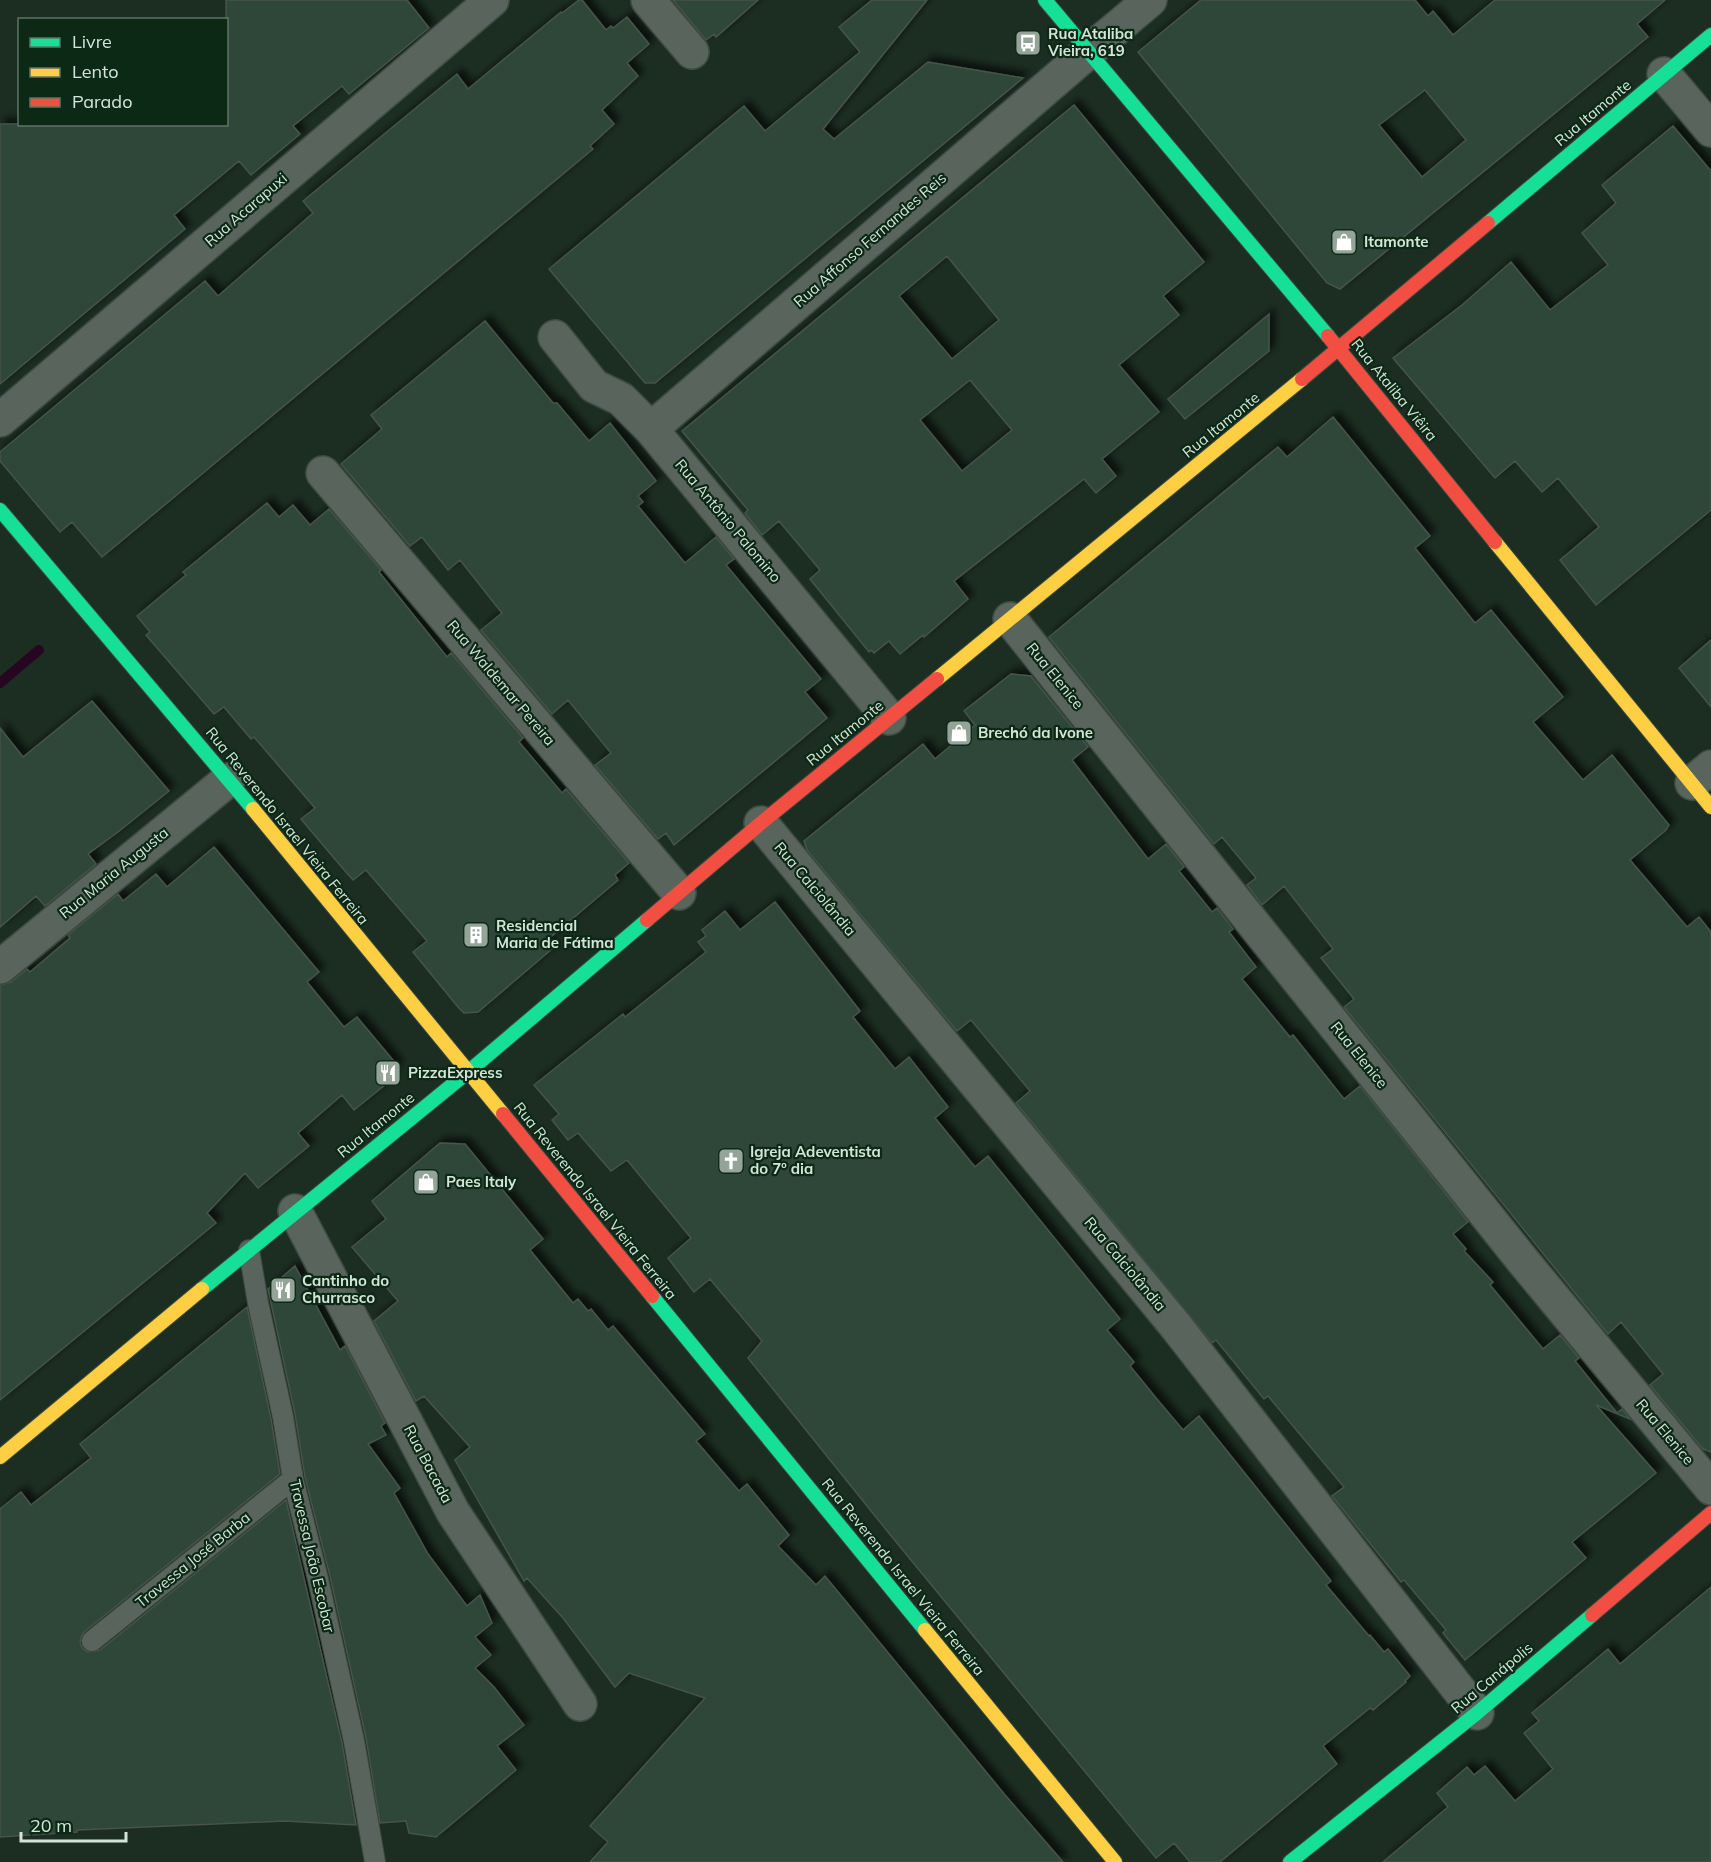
<svg xmlns="http://www.w3.org/2000/svg" width="1711" height="1862" viewBox="0 0 1711 1862" font-family="Mulish,sans-serif">
<style>
.lines{fill:none;stroke-linecap:round;stroke-linejoin:round}
.stream{stroke:#260621;stroke-width:10}
.building{fill:#2f4639;stroke:#46544a;stroke-width:1.5;fill-rule:evenodd;filter:url(#shadow)}
.lane-casing{stroke:#3c4a41;stroke-width:22}
.street-casing{stroke:#3c4a41;stroke-width:36}
.fast-casing{stroke:#3c4a41;stroke-width:16}
.slow-casing{stroke:#3c4a41;stroke-width:16}
.jam-casing{stroke:#3c4a41;stroke-width:16}
.lane{stroke:#58645c;stroke-width:20}
.street{stroke:#58645c;stroke-width:33}
.fast{stroke:#16e098;stroke-width:14}
.slow{stroke:#ffcf43;stroke-width:14}
.jam{stroke:#f24e42;stroke-width:14}
.labels{text-anchor:middle;stroke-width:4.5;stroke-linejoin:round;paint-order:stroke}
.poi-label{font-size:15px;font-weight:bold;fill:#d4e5d8;stroke:#0c2916;text-anchor:start}
.street-label{font-size:15px;fill:#d4e5d8;stroke:#0c2916}
</style>
<defs>
<filter id="shadow"><feDropShadow dx="5.5" dy="-5.5" stdDeviation="3" flood-color="#0009"/></filter>
</defs>
<rect width="100%" height="100%" fill="#1c2d22"/>
<g class="lines">
<!-- stream -->
<path class="stream" d="M0,683l39,-33"/>
</g>
<!-- building -->
<path class="building" d="M226,0h181l22,28 -80,66 -7,-8 -49,40 7,8 -49,41 -12,-14 -65,54 11,14 -185,155v-260h226z
M579,0h3l24,30 5,-4 2,2 14,-11 22,27 -22,19 11,13 -36,34 12,14 -24,22 3,3 -491,408 -30,-35 -12,10 -60,-71v-9l205,-171 13,15 95,-83 -10,-12 154,-127 11,15 93,-77 1,1z
M673,0h85l-42,37 -2,-3 -8,6z
M872,0h55l-104,129 11,10 94,-77 95,16 -368,305h-10l-96,-114 195,-163 21,25 95,-79 -21,-25z
M1201,0h214l13,16 5,-5 20,24 42,-35h170l-28,24 11,13 -308,252 -13,-6 -189,-231zM1425,90l41,50 -44,37 -43,-52z
M1074,105l130,157 -41,34 16,19 -60,50 40,47 -57,47 14,17 -20,17 -12,-14 -130,102 14,18 -44,38 -1,-2 -23,19 -11,-13 -15,12 -3,-3 -2,2 -59,-73 10,-9 -41,-49 -17,14 -17,-22 3,-3 -66,-79zM947,256l52,64 -47,39 -53,-63zM970,380l42,50 -50,41 -42,-51z
M1673,126l38,45v339l-115,95 -36,-45 39,-33 -41,-49 -16,14 -27,-31 -20,17 -102,-120 69,-53 49,-43 39,48 58,-45 -26,-32 34,-30 -14,-18z
M1269,314v37l-84,68 -17,-20z
M485,321l68,82h4l32,38 21,-18 46,58 -18,15 5,6 -5,4 47,57 31,-26 18,22 -8,6 95,114 -16,13 22,26 -153,127 -8,-12 -8,6 -63,-74 16,-12 -43,-53 -16,14 -71,-84 21,-17 -42,-53 -12,10 -26,-33 -12,9 -69,-82 41,-35 -11,-14z
M1333,417l97,119 -15,12 60,75 16,-13 72,87 -30,25 50,58 29,-25 57,70 -3,5 -36,30 57,67 12,-10 12,15v520l-8,-3 -53,-64 13,-11 -42,-52 -13,12 -264,-327 10,-8 -33,-41 12,-9 -49,-63 -22,19 -15,-20 9,-7 -34,-41 -8,7 -165,-207 229,-190 9,10z
M267,503l12,14 14,-12 17,20 19,-16 52,61 -2,2 68,85 4,-4 72,85 -4,4 43,51 4,-4 63,74 -14,12 3,5 -72,61 6,8 -74,63 -14,1 -6,-6 -45,-55 14,-11 -61,-71 -13,10 -8,-9 -44,-52 14,-11 -61,-71 -3,2 -27,-32 -10,7 -68,-79 4,-3 -13,-16 49,-41 -3,-3z
M1711,640v67l-32,-39z
M1011,674l20,2 57,71 -16,13 76,99 18,-15 18,23 -5,4 33,41 5,-4 16,21 -4,3 27,35 -14,12 48,58 3,-2 51,64 16,-13 108,136 -15,12 13,15 -2,2 29,31 -3,3 53,64 17,-14 19,23 -4,3 42,52 5,-4 8,10 -34,-14 60,68 -84,69 14,16 -121,102 -22,-27 3,-3 -42,-50 -3,2 -69,-86 12,-9 -76,-91 -4,3 -48,-59 -4,3 -196,-240 14,-12 -59,-71 -14,11 -150,-181 -3,-9 119,-97 12,15 40,-34 -11,-14z
M92,701l77,90 -51,41 -30,22 8,10 -51,42 -9,-10 -36,31v-199l23,29z
M214,847l105,125 -12,10 37,45 13,-10 40,48 -6,15 -37,30 -12,-15 -44,38 11,13 -51,42 -13,-15 -38,40 9,10 -216,177v-415l11,-3 16,-13 3,3 40,-34 -2,-3 50,-41 5,7 33,-27 11,13z
M775,902l85,109 -7,6 42,52 14,-12 39,50 -13,11 40,49 13,-11 132,163 -13,11 27,32 -4,4 26,32 27,32 16,-14 132,165 -5,4 43,51 1,-1 14,17 4,-3 22,27 -5,5 1,1 -33,28 -3,-2 -47,38 14,18 -117,98h-30l-16,-19 -18,15 -264,-321 -144,-179 14,-17 -52,-62 -16,13 -26,-34 23,-20 -64,-78 -16,11 -33,-38 -10,7 -16,-20 7,-6 -25,-29 89,-71 2,3 81,-65 -8,-10 8,-6 -4,-6 23,-19 15,19z
M440,1143l25,1 78,95 -13,11 43,53 5,-4 10,12 3,-2 17,21 5,-4 92,108 -9,7 43,50 8,-7 42,51 -11,11 38,39 9,-9 180,219 58,67h-473l18,-20 -18,-16 115,-128 -76,-25 -14,14 -52,-69 -36,-40 -3,3 -69,-121 15,-13 -46,-51 -8,5 -42,-80 24,-20 -46,-54 34,-28 -14,-18z
M295,1266l45,84 5,-4 40,77 -4,3 5,9 -18,9 32,44 -6,5 34,61 39,52 13,-11 12,28 -17,14 16,18 -16,13 19,19 30,38 -27,21 19,24 -80,67 -27,-4 -3,-12 -26,2 -14,-85 -36,-162 -25,-99 -10,-63 -27,-125z
M247,1307l24,112 9,55 -196,158 -3,5 -1,6 3,6 5,3 12,-2 186,-150 56,243 14,82 -71,-4 -208,9v2l-77,5v-328l21,-17 10,13 60,-47 -11,-14z
M1711,1587v275h-328l65,-55 -11,-14 30,-26 7,8 11,-9 30,35 38,-32 -29,-36 15,-12 -7,-8 76,-64 12,15z"/>
<g class="lines">
<defs>
<path id="lane" d="M249,1250l9,53 25,114 10,62 25,100 36,162 21,121
M92,1641l201,-162"/>
<path id="street" d="M648,0l44,52
M1664,74l47,56
M555,337l39,49 27,13 30,30 238,289
M0,420l492,-420
M651,429l437,-377 62,-52
M323,473l356,420
M1010,619l513,642 188,227
M1692,783l19,-16
M761,823l414,502 302,388
M0,967l228,-187
M295,1211l158,301 127,192"/>
<path id="fast" d="M1045,0l283,336
M1488,223l223,-188
M0,510l253,299
M202,1289l266,-217 179,-152
M652,1296l273,334
M1290,1862l187,-149 115,-98"/>
<path id="slow" d="M1495,542l216,265
M937,679l365,-300
M253,809l250,305
M0,1457l202,-168
M925,1630l190,232"/>
<path id="jam" d="M1328,336l167,206
M1302,379l186,-156
M647,920l114,-97 176,-144
M503,1114l149,182
M1592,1615l119,-102"/>
</defs>
<!-- lane casing -->
<use href="#lane" class="lane-casing"/>
<!-- street casing -->
<use href="#street" class="street-casing"/>
<!-- fast casing -->
<use href="#fast" class="fast-casing"/>
<!-- slow casing -->
<use href="#slow" class="slow-casing"/>
<!-- jam casing -->
<use href="#jam" class="jam-casing"/>
<!-- lane -->
<use href="#lane" class="lane"/>
<!-- street -->
<use href="#street" class="street"/>
<!-- fast -->
<use href="#fast" class="fast"/>
<!-- slow -->
<use href="#slow" class="slow"/>
<!-- jam -->
<use href="#jam" class="jam"/>
</g>
<!-- icons -->
<defs>
<symbol id="bus-square" viewBox="-11 -11 22 22"><rect x="-9" y="-9" width="18" height="18" rx="4" fill="#94a598" stroke="#0c2916"/><path d="M-5-6H5V4H4V6H2V4H-2V6H-4V4H-5ZM-3.5-4V0h7V-4ZM-3.5 1.2v1.5H-2V1.2ZM2 1.2v1.5H3.5V1.2Z" fill="#fff"/></symbol>
<symbol id="shop-square" viewBox="-11 -11 22 22"><rect x="-9" y="-9" width="18" height="18" rx="4" fill="#94a598" stroke="#0c2916"/><path d="M-5-2.5h2.3a2.7 3.5 0 0 1 5.4 0H5L5.5 6h-11ZM-1.5-2.5h3a1.5 2.3 0 0 0-3 0Z" fill="#fff"/></symbol>
<symbol id="building-square" viewBox="-11 -11 22 22"><rect x="-9" y="-9" width="18" height="18" rx="4" fill="#94a598" stroke="#0c2916"/><path d="M-4-6H4V6H1V3H-1V6H-4ZM-2.5-4.3h1.7v1.8h-1.7ZM.8-4.3h1.7v1.8H.8ZM-2.5-1h1.7V.8h-1.7ZM.8-1h1.7V.8H.8Z" fill="#fff"/></symbol>
<symbol id="restaurant-square" viewBox="-11 -11 22 22"><rect x="-9" y="-9" width="18" height="18" rx="4" fill="#94a598" stroke="#0c2916"/><path d="M-5-6h1v4h1v-4h1v4h1v-4h1v5L-1.5 .5V6h-2V.5L-5-1ZM5-6V6H3V1.5H1.5Q1.5-4 5-6Z" fill="#fff"/></symbol>
<symbol id="church-square" viewBox="-11 -11 22 22"><rect x="-9" y="-9" width="18" height="18" rx="4" fill="#94a598" stroke="#0c2916"/><path d="M-1.2-6h2.4v3.5h3.3v2.4h-3.3V6h-2.4V-.1h-3.3v-2.4h3.3Z" fill="#fff"/></symbol>
</defs>
<g fill-rule="evenodd">
<use href="#bus-square" x="1013" y="28" width="30" height="30"/>
<use href="#shop-square" x="1329" y="227" width="30" height="30"/>
<use href="#shop-square" x="944" y="718" width="30" height="30"/>
<use href="#building-square" x="461" y="920" width="30" height="30"/>
<use href="#restaurant-square" x="373" y="1058" width="30" height="30"/>
<use href="#church-square" x="716" y="1146" width="30" height="30"/>
<use href="#shop-square" x="411" y="1167" width="30" height="30"/>
<use href="#restaurant-square" x="268" y="1275" width="30" height="30"/>
</g>
<g class="labels">
<!-- poi labels -->
<g class="poi-label">
<text x="1048" y="39">Rua Ataliba<tspan x="1048" dy="17">Vieira, 619</tspan></text>
<text x="1364" y="247">Itamonte</text>
<text x="978" y="738">Brechó da Ivone</text>
<text x="496" y="931">Residencial<tspan x="496" dy="17">Maria de Fátima</tspan></text>
<text x="408" y="1078">PizzaExpress</text>
<text x="750" y="1157">Igreja Adeventista<tspan x="750" dy="17">do 7º dia</tspan></text>
<text x="446" y="1187">Paes Italy</text>
<text x="302" y="1286">Cantinho do<tspan x="302" dy="17">Churrasco</tspan></text>
</g>
<!-- street labels -->
<g class="street-label">
<text transform="translate(1593 113) rotate(-40)" y="5">Rua Itamonte</text>
<text transform="translate(246 210) rotate(-41)" y="5">Rua Acarapuxi</text>
<text transform="translate(870 240) rotate(-41)" y="5">Rua Affonso Fernandes Reis</text>
<text transform="translate(1394 390) rotate(51)" y="5">Rua Ataliba Viêira</text>
<text transform="translate(1221 425) rotate(-39)" y="5">Rua Itamonte</text>
<text transform="translate(728 521) rotate(50)" y="5">Rua Antônio Palomino</text>
<text transform="translate(1055 676) rotate(51)" y="5">Rua Elenice</text>
<text transform="translate(501 683) rotate(50)" y="5">Rua Waldemar Pereira</text>
<text transform="translate(845 733) rotate(-39)" y="5">Rua Itamonte</text>
<text transform="translate(287 826) rotate(51)" y="5">Rua Reverendo Israel Vieira Ferreira</text>
<text transform="translate(114 873) rotate(-39)" y="5">Rua Maria Augusta</text>
<text transform="translate(815 889) rotate(50)" y="5">Rua Calciolândia</text>
<text transform="translate(1359 1055) rotate(51)" y="5">Rua Elenice</text>
<text transform="translate(376 1125) rotate(-39)" y="5">Rua Itamonte</text>
<text transform="translate(595 1201) rotate(51)" y="5">Rua Reverendo Israel Vieira Ferreira</text>
<text transform="translate(1125 1264) rotate(50)" y="5">Rua Calciolândia</text>
<text transform="translate(1665 1432) rotate(50)" y="5">Rua Elenice</text>
<text transform="translate(428 1464) rotate(62)" y="5">Rua Bacada</text>
<text transform="translate(312 1556) rotate(77)" y="5">Travessa João Escobar</text>
<text transform="translate(193 1560) rotate(-39)" y="5">Travessa José Barba</text>
<text transform="translate(903 1577) rotate(51)" y="5">Rua Reverendo Israel Vieira Ferreira</text>
<text transform="translate(1492 1678) rotate(-40)" y="5">Rua Canápolis</text>
</g>
</g>
<!-- legend -->
<rect x="18" y="18" width="210" height="108" fill="#0c2916" stroke="#5c7464" stroke-width="1.5"/>
<rect x="30" y="38" width="30" height="9" fill="#16e098" stroke="#5c7464" stroke-width="1.5"/>
<text x="72" y="48" font-size="18" fill="#d4e5d8">Livre</text>
<rect x="30" y="68" width="30" height="9" fill="#ffcf43" stroke="#5c7464" stroke-width="1.5"/>
<text x="72" y="78" font-size="18" fill="#d4e5d8">Lento</text>
<rect x="30" y="98" width="30" height="9" fill="#f24e42" stroke="#5c7464" stroke-width="1.5"/>
<text x="72" y="108" font-size="18" fill="#d4e5d8">Parado</text>
<!-- scale -->
<path d="M21 1832v9h105v-9" fill="none" stroke="#d4e5d8" stroke-width="3"/>
<text x="30" y="1832" font-size="18" fill="#d4e5d8" stroke="#0c2916" stroke-width="4.5" paint-order="stroke">20 m</text>
</svg>
